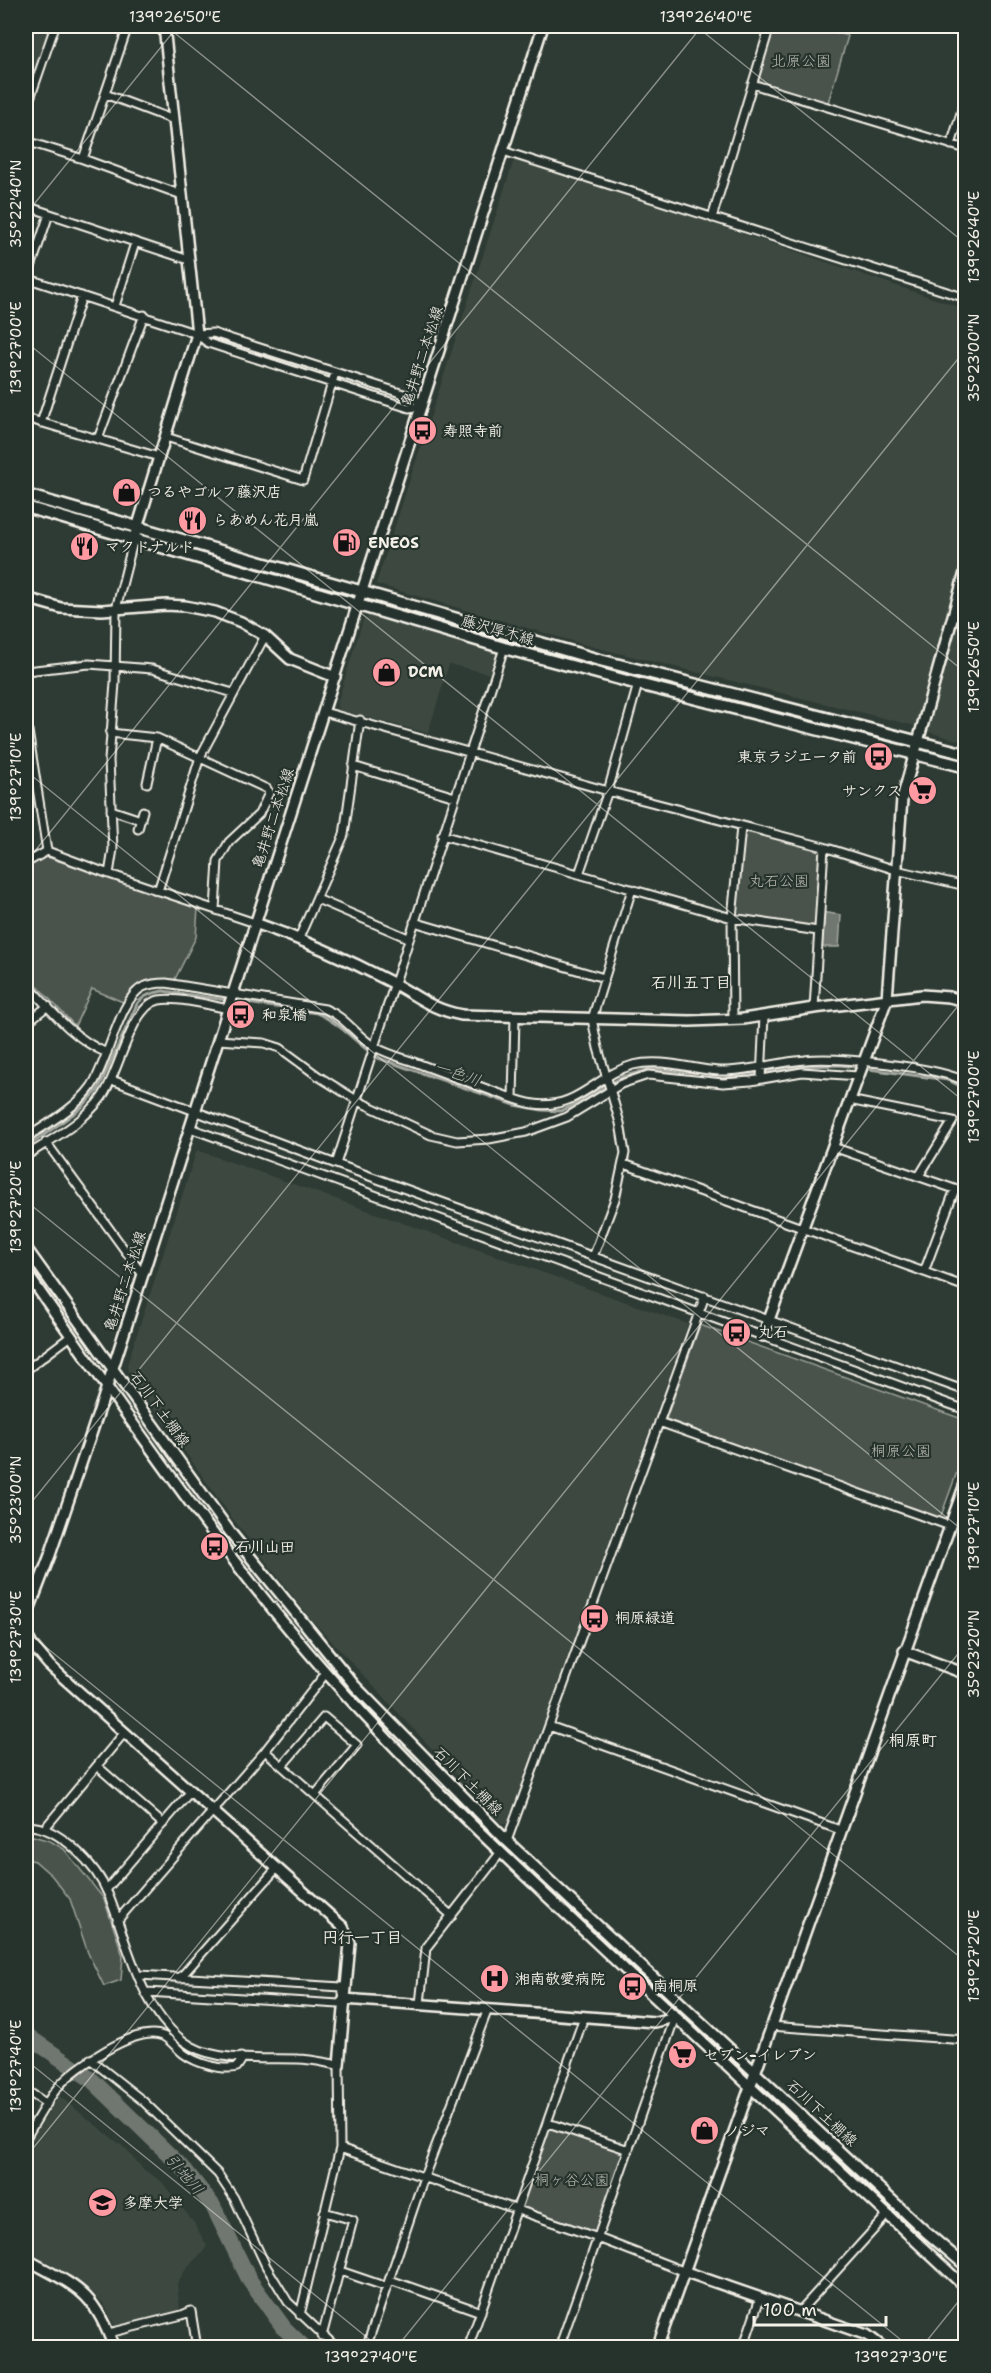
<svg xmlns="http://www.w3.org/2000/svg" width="991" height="2373" viewBox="0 0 991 2373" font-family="'Shantell Sans','Klee One',sans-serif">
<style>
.built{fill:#3c4841}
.green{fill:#48524c;stroke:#9ea29a;stroke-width:1.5}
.water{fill:#6f7770;stroke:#a4a8a0;stroke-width:1.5}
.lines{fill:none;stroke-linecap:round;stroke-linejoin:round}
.stream{stroke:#a4a8a0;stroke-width:3}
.river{stroke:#6f7770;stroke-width:16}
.street-casing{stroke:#f4f1e8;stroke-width:11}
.secondary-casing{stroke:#f4f1e8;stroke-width:14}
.primary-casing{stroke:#f4f1e8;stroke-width:15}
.street{stroke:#26332d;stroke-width:7}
.secondary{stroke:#26332d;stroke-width:9}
.primary{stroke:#26332d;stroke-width:10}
.ticks{fill:none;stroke:#f4f1e8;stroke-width:1.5;stroke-opacity:0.45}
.labels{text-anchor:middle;stroke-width:4.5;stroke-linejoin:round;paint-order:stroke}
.park-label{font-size:15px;fill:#b8b9b1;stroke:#26332d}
.street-label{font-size:15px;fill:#f4f1e8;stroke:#26332d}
.poi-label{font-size:15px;font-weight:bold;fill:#f4f1e8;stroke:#26332d;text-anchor:start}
.neighbourhood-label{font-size:16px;font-weight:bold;fill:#f4f1e8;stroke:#26332d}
.water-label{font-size:16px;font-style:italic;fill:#b8bab2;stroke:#26332d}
.neatline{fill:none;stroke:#f4f1e8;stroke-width:2}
.ticks-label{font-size:15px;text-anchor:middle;fill:#f4f1e8}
</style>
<rect width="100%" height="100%" fill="#2e3b34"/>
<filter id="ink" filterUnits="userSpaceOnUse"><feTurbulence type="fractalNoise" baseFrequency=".0167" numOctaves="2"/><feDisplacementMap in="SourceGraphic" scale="12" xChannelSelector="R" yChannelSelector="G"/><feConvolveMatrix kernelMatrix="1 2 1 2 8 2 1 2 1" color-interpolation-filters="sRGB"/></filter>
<g filter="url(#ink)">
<!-- built -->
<path class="built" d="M26,26h27l-27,78z
M515,157l450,152v239l-49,178 -330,-81 -210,-61z
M965,597v145l-37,-10z
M369,616l126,37 2,3 -7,18 -41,-10 -21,69 -89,-23 -2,-6 26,-84z
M197,1150l491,174 -181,500h-5l-191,-205 -78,-100 -105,-147 -1,-7z
M59,2096l68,54 16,19 19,13 32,41 13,23 -5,7 -15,14 -10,18 3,25 -3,3 -61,15 -12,-24 -19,-19 -34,-21 -25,-13v-102z"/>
<!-- green -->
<path class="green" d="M770,26h43l35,10 -21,70 -75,-22z
M741,827l83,20 -6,84 -86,-13z
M44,856l154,52 -2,29 -21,42c-27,2 -35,1 -52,23l-31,-13 -17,37 -49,-52v-106z
M700,1325l265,95v30l-24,66 -3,2 -272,-99z
M26,1834l24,7 14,8 40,50 19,57 -2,24 -17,6 -16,-33 -18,-54 -18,-23 -17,-15 -9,-2z
M548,2123l81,27 -31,88 -83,-28z"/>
<!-- water -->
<path class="water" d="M820,912l21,3 -2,32h-21z"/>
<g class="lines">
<!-- stream -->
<path class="stream" d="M26,1148l54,-39 18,-19 39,-86c7,-9 15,-11 26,-13l154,22c23,10 40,31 61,45l137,47 27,5 18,1 10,-4 52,-30 28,-8 88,7 67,-10 35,-1 108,15 18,9"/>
<!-- river -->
<path class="river" d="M26,2035l66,45 92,89 29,37 37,75 34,47 21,20"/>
<defs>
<path id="street" d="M152,26l12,3
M752,84l214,65
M105,94l69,26
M26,110l29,-84
M26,141l57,18 99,36
M951,145l15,-48
M503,151l463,147
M83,159l45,-133
M26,206l163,54
M712,218l58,-192
M26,278l171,56 16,-1 200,64 9,9
M26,282l23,-68
M115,306l20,-63
M197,334l11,9 201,65 13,-2
M26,418l133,39
M41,423l41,-127
M166,437l137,43 32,-107
M98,439l46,-124
M26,671l63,-7 63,5 81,24
M324,712l284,79 216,56 72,23 70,16
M26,718l21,133
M110,733l47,5 110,51 2,4 -10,21 -30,28 -11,19 -3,48
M353,766l102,31
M147,783l10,-45
M111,810l30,10
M138,829l5,-18
M442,835l290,83 86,13
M26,863l21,-12 62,23 146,49
M109,874l4,-25 -4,-89 6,-77 1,-74 18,-71
M579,874l29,-83 30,-107
M158,891l42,-134 65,-121
M317,899l91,39
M414,922l190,56
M299,938l45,-103 16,-115
M26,983c24,26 47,56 81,70
M814,1008l10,-161
M733,1019l-1,-101 9,-91
M26,1023l22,-17
M218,1040l46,3 16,5 38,28 40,25 73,34 26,6 32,-2 37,-7 41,-15 54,-33 27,-9 75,8 28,-2 51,-9 56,4
M761,1079l3,-63
M112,1080l224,84 630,227
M513,1098l2,-81
M849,1100l104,21 -34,55
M190,1128l776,282
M26,1138c21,-14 50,-30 65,-51 16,-22 29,-90 52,-100 7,-3 15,-4 23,-4l159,26c21,8 32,28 50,38 14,8 32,12 47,18 24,9 49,18 73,27 12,4 26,10 39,12 44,6 62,-29 99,-39 29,-7 57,4 86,6 29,1 57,-9 86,-11 30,-4 136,7 161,22
M46,1142l97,133
M833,1147l133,46
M26,1156c26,-17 57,-33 76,-59 17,-23 29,-92 57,-97 19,-3 50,5 69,9
M336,1164l168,-516
M624,1164l342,123
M593,1257l22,-58 10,-46 -5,-30 -22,-75 -6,-29 40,-130
M924,1272l31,-83
M26,1370l45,-34
M659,1422l291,104
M549,1726l291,104
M265,1751l187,165
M97,1766l66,58
M282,1766l42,-49 33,28 -42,50
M26,1826c33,-1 71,40 83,70 19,48 33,121 82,150 28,16 75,12 107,13 14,0 28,4 41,6l1,83 258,90 85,33
M45,1828l80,-96
M507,1841l198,-545
M106,1890l85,-99
M117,1921l148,-170 61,-78
M139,1975l203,12 2,12 -5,5 -192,-12
M180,1978l97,-110
M420,2004l6,-56 75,-96
M770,2026l196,14
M90,2059l53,42 75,73 16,24 32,68 22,36 49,46
M26,2090l21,14
M548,2123l81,27
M26,2138c10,-17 20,-36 32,-51 17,-20 78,-62 105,-51 8,4 14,13 21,18 12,9 38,17 53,13l4,-6v-4
M340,2271l47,16
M390,2280l91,32
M799,2312l88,-97
M300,2315l40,-167
M109,2333l73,-18 9,-4 6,37
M322,2336l31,-116 -29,-8
M366,2348l58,-171 64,-168
M468,2348l116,-331
M559,2348l116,-331
M743,2348l17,-50"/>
<path id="secondary" d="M134,538l63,-204 -33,-308
M26,598l35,10 41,2 64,-5 19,1 30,6 26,10 24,14 25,23 45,18
M255,923c47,16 92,36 136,59 27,14 39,27 71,33l228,6 53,-2 71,-11 108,-13 27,2 17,4
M26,1248l204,284 125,154 152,155 419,391 40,34
M26,1272c102,144 201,292 320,423 75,83 156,159 237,235 127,120 255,238 383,358
M763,1336l124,-337 15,-200 64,-230
M26,1618l24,-63 53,-156 440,-1373
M26,1634l6,11 17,20 294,262 7,16 -11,122
M904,1651l62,23
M344,1999l311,23 20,-5
M26,2259c50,28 67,30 88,89
M683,2271l184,64 17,13
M657,2348l309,-867"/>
<path id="primary" d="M26,495l570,164 370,95
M26,507l478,141 134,36 328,83"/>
</defs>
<!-- street casing -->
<use href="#street" class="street-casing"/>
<!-- secondary casing -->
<use href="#secondary" class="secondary-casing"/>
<!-- primary casing -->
<use href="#primary" class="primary-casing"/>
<!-- street -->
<use href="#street" class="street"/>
<!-- secondary -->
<use href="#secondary" class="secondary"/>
<!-- primary -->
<use href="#primary" class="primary"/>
</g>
</g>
<!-- ticks -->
<path class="ticks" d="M166,26l800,647M696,26l270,218M26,214l152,-188M26,342l940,761M26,771l940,762M26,862l676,-836M26,1201l940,761M26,1509l940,-1160M26,1631l885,717M26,2060l354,288M26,2157l940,-1161M396,2348l570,-704M921,2348l45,-56"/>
<!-- icons -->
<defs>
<symbol id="bus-disc" viewBox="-11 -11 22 22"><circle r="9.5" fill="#ff9aa2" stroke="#26332d"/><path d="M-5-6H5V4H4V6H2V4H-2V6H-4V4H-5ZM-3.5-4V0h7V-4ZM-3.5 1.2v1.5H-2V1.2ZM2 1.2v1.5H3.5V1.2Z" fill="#111"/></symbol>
<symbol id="shop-disc" viewBox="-11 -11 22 22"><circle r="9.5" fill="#ff9aa2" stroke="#26332d"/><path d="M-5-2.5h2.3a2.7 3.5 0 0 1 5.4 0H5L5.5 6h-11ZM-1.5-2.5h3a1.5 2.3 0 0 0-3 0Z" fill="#111"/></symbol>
<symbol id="restaurant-disc" viewBox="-11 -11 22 22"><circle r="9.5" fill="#ff9aa2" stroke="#26332d"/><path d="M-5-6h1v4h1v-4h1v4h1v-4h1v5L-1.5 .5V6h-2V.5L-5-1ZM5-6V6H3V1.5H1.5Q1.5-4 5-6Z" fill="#111"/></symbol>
<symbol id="fuel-disc" viewBox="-11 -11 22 22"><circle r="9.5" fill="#ff9aa2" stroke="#26332d"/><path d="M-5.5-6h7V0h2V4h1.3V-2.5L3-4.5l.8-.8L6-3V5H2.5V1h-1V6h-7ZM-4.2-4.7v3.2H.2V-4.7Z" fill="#111"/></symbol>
<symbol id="supermarket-disc" viewBox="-11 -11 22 22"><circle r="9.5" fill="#ff9aa2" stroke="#26332d"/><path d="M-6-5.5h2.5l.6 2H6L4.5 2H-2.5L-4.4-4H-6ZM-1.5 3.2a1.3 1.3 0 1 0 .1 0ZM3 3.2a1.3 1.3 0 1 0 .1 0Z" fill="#111"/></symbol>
<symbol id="hospital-disc" viewBox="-11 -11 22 22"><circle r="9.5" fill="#ff9aa2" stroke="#26332d"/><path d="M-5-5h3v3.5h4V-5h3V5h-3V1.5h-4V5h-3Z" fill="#111"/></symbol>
<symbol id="university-disc" viewBox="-11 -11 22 22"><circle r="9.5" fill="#ff9aa2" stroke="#26332d"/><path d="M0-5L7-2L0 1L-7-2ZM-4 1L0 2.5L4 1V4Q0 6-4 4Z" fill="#111"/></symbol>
</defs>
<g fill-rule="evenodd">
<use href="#bus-disc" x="406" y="414" width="33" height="33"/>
<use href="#shop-disc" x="110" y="476" width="33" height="33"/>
<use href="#restaurant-disc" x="176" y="504" width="33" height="33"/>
<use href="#fuel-disc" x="330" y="526" width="33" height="33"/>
<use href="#restaurant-disc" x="68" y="530" width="33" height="33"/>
<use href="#shop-disc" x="370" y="656" width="33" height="33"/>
<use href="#bus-disc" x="862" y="740" width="33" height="33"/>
<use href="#supermarket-disc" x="906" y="774" width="33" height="33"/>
<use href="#bus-disc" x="224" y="998" width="33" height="33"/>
<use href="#bus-disc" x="720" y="1316" width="33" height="33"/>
<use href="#bus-disc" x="198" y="1530" width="33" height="33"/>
<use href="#bus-disc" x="578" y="1602" width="33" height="33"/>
<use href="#hospital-disc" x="478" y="1962" width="33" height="33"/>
<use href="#bus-disc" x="616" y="1970" width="33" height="33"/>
<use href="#supermarket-disc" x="666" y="2038" width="33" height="33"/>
<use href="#shop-disc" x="688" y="2114" width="33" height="33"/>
<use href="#university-disc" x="86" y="2186" width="33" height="33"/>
</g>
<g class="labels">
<!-- park labels -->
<g class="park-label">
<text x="801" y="66">北原公園</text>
<text x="779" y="886">丸石公園</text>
<text x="901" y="1456">桐原公園</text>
<text x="572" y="2185">桐ヶ谷公園</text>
</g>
<!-- street labels -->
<g class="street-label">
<text transform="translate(422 356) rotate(-72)" y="5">亀井野二本松線</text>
<text transform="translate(498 630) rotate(16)" y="5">藤沢厚木線</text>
<text transform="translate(273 818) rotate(-72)" y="5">亀井野二本松線</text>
<text transform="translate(125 1281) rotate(-72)" y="5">亀井野二本松線</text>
<text transform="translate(160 1409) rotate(54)" y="5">石川下土棚線</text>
<text transform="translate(468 1781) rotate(45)" y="5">石川下土棚線</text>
<text transform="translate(822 2113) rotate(43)" y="5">石川下土棚線</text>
</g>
<!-- poi labels -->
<g class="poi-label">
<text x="443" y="436">寿照寺前</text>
<text x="147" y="497">つるやゴルフ藤沢店</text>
<text x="213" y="525">らあめん花月嵐</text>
<text x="368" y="548">ENEOS</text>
<text x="105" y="552">マクドナルド</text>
<text x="408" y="677">DCM</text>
<text x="857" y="762" text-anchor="end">東京ラジエータ前</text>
<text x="902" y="796" text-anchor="end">サンクス</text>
<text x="262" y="1020">和泉橋</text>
<text x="758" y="1337">丸石</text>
<text x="235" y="1552">石川山田</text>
<text x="615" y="1623">桐原緑道</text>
<text x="515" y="1984">湘南敬愛病院</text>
<text x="653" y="1991">南桐原</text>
<text x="704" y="2060">セブン-イレブン</text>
<text x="725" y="2136">ノジマ</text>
<text x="123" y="2208">多摩大学</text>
</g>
<!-- neighbourhood labels -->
<g class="neighbourhood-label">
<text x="691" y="988">石川五丁目</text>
<text x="913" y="1746">桐原町</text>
<text x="362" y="1943">円行一丁目</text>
</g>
<!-- water labels -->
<g class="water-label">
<text transform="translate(458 1073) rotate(19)" y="6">一色川</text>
<text transform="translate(185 2174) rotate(49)" y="6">引地川</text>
</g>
</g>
<!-- margin -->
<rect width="991" height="2373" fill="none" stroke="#26332d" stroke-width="66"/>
<!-- scale -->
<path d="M754 2316v9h132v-9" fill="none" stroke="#f4f1e8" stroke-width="3"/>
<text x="763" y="2316" font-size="18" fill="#f4f1e8" stroke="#26332d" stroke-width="4.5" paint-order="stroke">100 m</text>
<rect x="33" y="33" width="925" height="2307" class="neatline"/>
<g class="ticks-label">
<text x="175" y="22">139°26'50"E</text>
<text x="706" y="22">139°26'40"E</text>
<text transform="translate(16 204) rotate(-90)" y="5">35°22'40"N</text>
<text transform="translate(974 237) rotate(-90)" y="5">139°26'40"E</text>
<text transform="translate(16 348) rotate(-90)" y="5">139°27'00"E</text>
<text transform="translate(974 358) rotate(-90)" y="5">35°23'00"N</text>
<text transform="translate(974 667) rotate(-90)" y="5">139°26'50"E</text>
<text transform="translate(16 777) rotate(-90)" y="5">139°27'10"E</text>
<text transform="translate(974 1097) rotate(-90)" y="5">139°27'00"E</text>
<text transform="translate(16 1207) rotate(-90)" y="5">139°27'20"E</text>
<text transform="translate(16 1500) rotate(-90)" y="5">35°23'00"N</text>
<text transform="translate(974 1526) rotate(-90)" y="5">139°27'10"E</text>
<text transform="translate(16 1637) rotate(-90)" y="5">139°27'30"E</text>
<text transform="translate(974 1654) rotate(-90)" y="5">35°23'20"N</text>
<text transform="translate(974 1956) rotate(-90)" y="5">139°27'20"E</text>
<text transform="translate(16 2066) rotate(-90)" y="5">139°27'40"E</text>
<text x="371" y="2362">139°27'40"E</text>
<text x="901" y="2362">139°27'30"E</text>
</g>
</svg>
